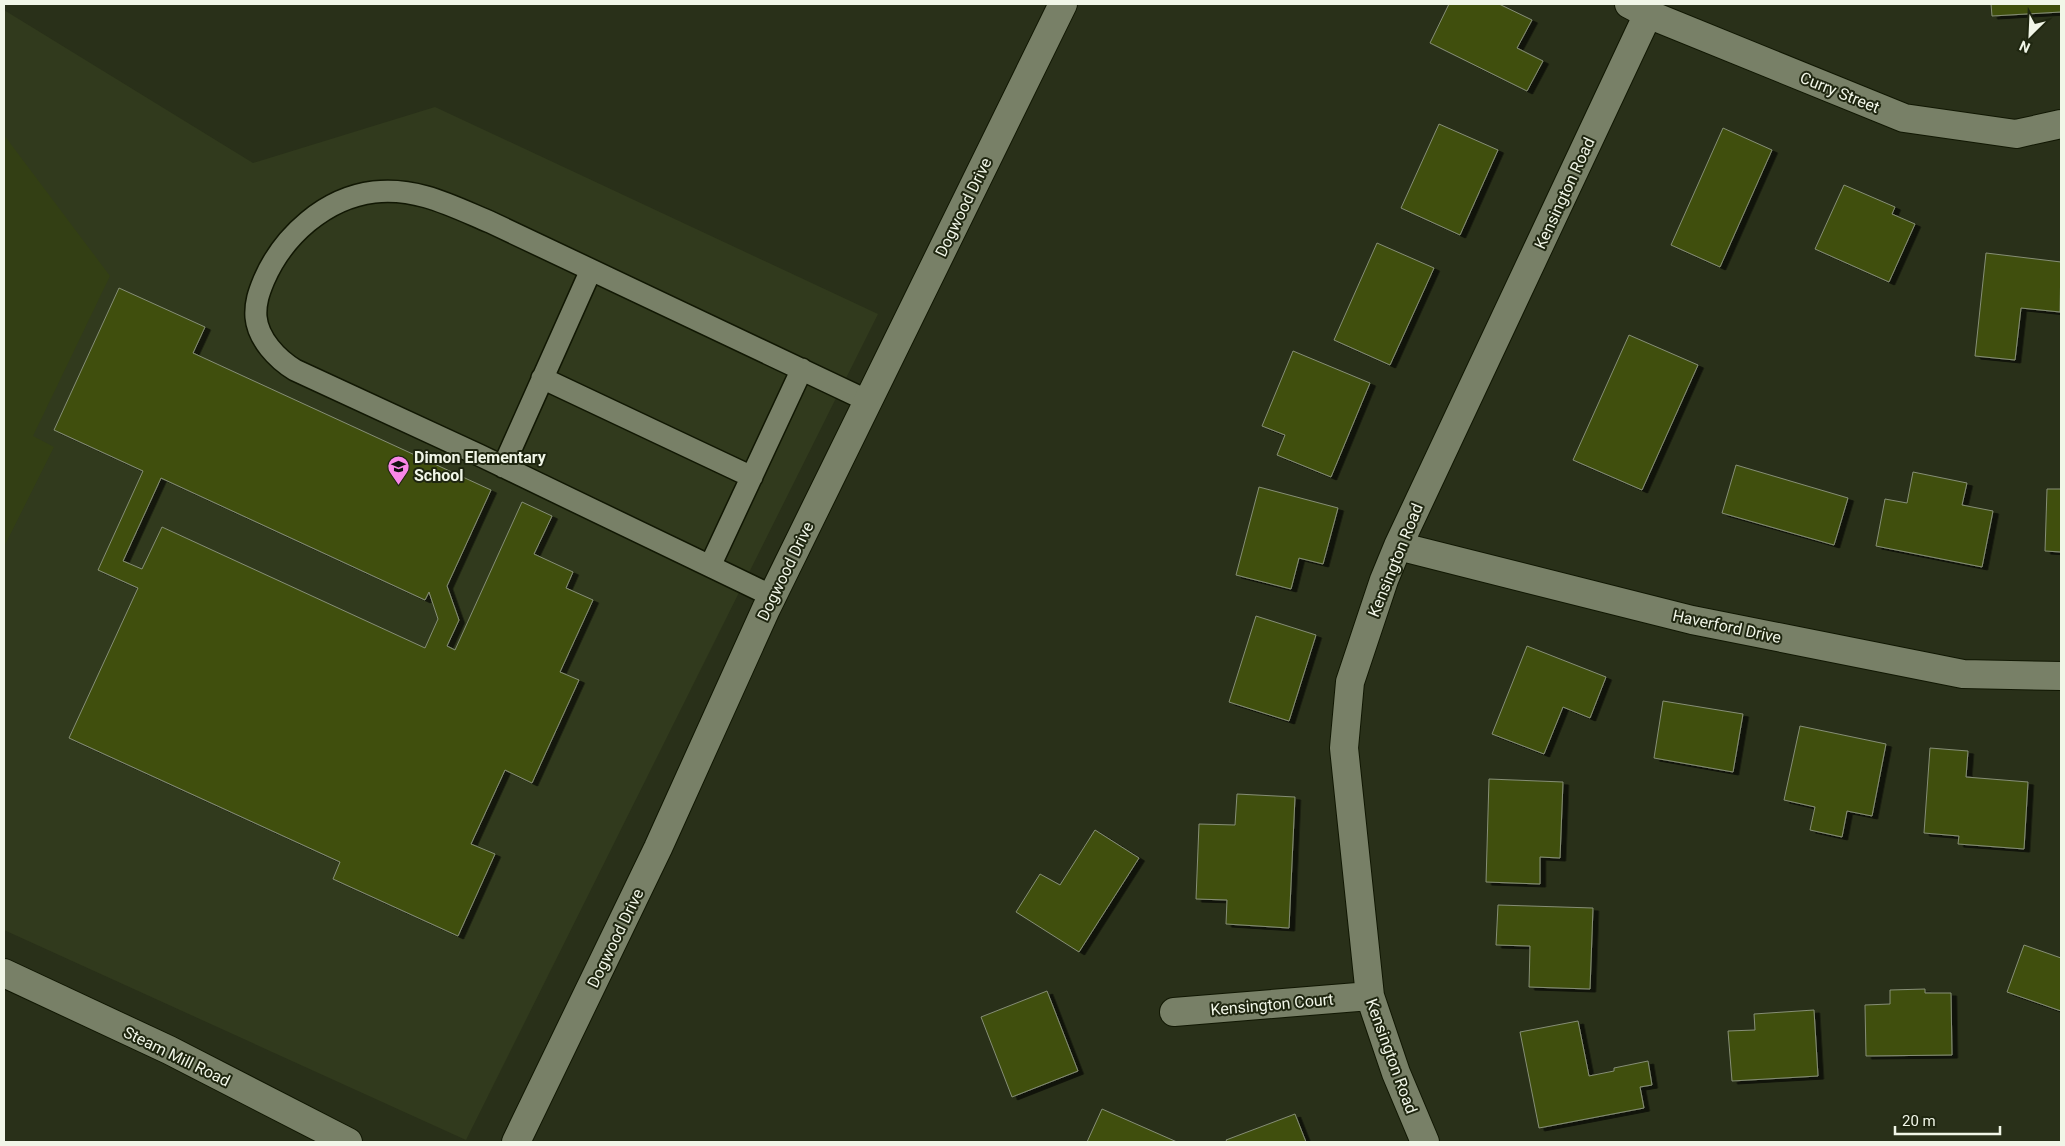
<svg xmlns="http://www.w3.org/2000/svg" width="2065" height="1146" viewBox="0 0 2065 1146" font-family="Roboto,sans-serif">
<style>
.built{fill:#313a1d}
.green{fill:#333f14}
.building{fill:#405011;stroke:#868e75;fill-rule:evenodd;filter:url(#shadow)}
.lines{fill:none;stroke-linecap:round;stroke-linejoin:round}
.service-casing{stroke:#111703;stroke-width:24}
.minor-casing{stroke:#111703;stroke-width:30}
.tertiary-casing{stroke:#111703;stroke-width:30}
.service{stroke:#788067;stroke-width:21}
.minor{stroke:#788067;stroke-width:28}
.tertiary{stroke:#788067;stroke-width:28}
.labels{text-anchor:middle;stroke-width:4;stroke-linejoin:round;paint-order:stroke}
.street-label{font-size:16px;fill:#f1f6e8;stroke:#1f2610}
.poi-label{font-size:16px;font-weight:bold;fill:#f1f6e8;stroke:#1f2610;text-anchor:start}
</style>
<defs>
<filter id="shadow"><feDropShadow dx="5.5" dy="3" stdDeviation="0" flood-color="#0009"/></filter>
</defs>
<rect width="100%" height="100%" fill="#293019"/>
<!-- built -->
<path class="built" d="M4,10l249,153 182,-56 443,207 -412,826 -462,-210z"/>
<!-- green -->
<path class="green" d="M4,135l106,141 -77,160 21,11 -50,100z"/>
<!-- building -->
<path class="building" d="M1449,4h50l33,16 -15,28 26,13 -16,30 -97,-48z
M1991,4h70v8l-69,4z
M1439,124l59,26 -38,85 -59,-27z
M1723,128l49,22 -52,117 -49,-22z
M1844,185l51,22 -3,7 23,10 -26,58 -74,-33z
M1377,243l57,25 -44,97 -56,-25z
M1986,253l75,9 -1,50 -39,-4 -6,52 -40,-4z
M119,288l86,39 -12,26 298,137 -44,96 12,34 -12,26 8,4 67,-148 30,14 -18,38 39,18 -7,16 27,12 -33,72 19,8 -47,103 -27,-13 -34,74 24,10 -37,82 -125,-57 7,-17 -271,-124 69,-150 -40,-18 45,-99 -89,-41zM161,478l264,122 4,-8 9,27 -13,29 -263,-121 -20,42 -19,-8z
M1629,335l69,30 -56,125 -69,-30z
M1293,351l77,32 -39,94 -54,-22 8,-20 -23,-9z
M1736,465l112,33 -14,47 -112,-32z
M1913,472l54,11 -5,22 31,6 -11,56 -106,-21 9,-47 22,4z
M1259,487l79,21 -15,56 -24,-6 -8,31 -55,-14z
M2047,489h14v63l-16,-1z
M1256,616l60,19 -27,86 -60,-19z
M1527,646l79,31 -16,41 -27,-11 -19,47 -52,-20z
M1663,701l80,13 -10,58 -79,-14z
M1800,726l86,18 -14,72 -25,-5 -5,26 -32,-7 5,-23 -31,-7z
M1930,748l38,3 -2,26 62,5 -4,67 -66,-5 1,-8 -35,-3z
M1489,779l74,3 -3,76 -20,-1v27l-54,-2z
M1237,794l58,3 -6,131 -63,-4 1,-24 -31,-1 3,-75 36,1z
M1095,830l44,28 -60,94 -63,-40 24,-38 20,11z
M1498,905l95,3 -3,81 -61,-2 1,-41 -34,-1z
M2024,945l37,13v53l-54,-19z
M1925,989v4h26l1,62 -86,1 -1,-51 25,-1v-14z
M1047,991l31,80 -66,26 -31,-80z
M1814,1010l4,66 -86,5 -4,-50 27,-1 -1,-16z
M1578,1021l11,55 25,-5v-3l34,-7 4,24 -12,2 4,21 -105,20 -19,-96z
M1102,1109l75,33h-90z
M1295,1114l11,28h-79l-1,-2z"/>
<g class="lines">
<defs>
<path id="service" d="M542,378l210,99
M503,467l88,-197
M710,566l92,-197
M772,596l-293,-141 -184,-85c-18,-11 -37,-31 -39,-53 -1,-14 3,-25 8,-37 19,-44 61,-82 110,-88 43,-5 78,14 116,30l378,179"/>
<path id="minor" d="M1629,4l19,10 256,104 112,16 45,-10
M1398,546l294,74 271,54 98,2
M1174,1012l196,-16
M516,1142l142,-294 108,-239 297,-605
M1425,1142l-29,-69 -26,-77 -26,-248 6,-66 34,-102 14,-34 250,-532"/>
<path id="tertiary" d="M4,973l165,77 179,92"/>
</defs>
<!-- service casing -->
<use href="#service" class="service-casing"/>
<!-- minor casing -->
<use href="#minor" class="minor-casing"/>
<!-- tertiary casing -->
<use href="#tertiary" class="tertiary-casing"/>
<!-- service -->
<use href="#service" class="service"/>
<!-- minor -->
<use href="#minor" class="minor"/>
<!-- tertiary -->
<use href="#tertiary" class="tertiary"/>
</g>
<!-- icons -->
<defs>
<symbol id="school-pin" viewBox="-11 -11 22 30"><path d="M0 17L-7.5 6A9.5 9.5 0 1 1 7.5 6Z" fill="#f987e8" stroke="#1f2610"/><path d="M0-5L7-2L0 1L-7-2ZM-4 1L0 2.5L4 1V4Q0 6-4 4Z" fill="#111"/></symbol>
</defs>
<g fill-rule="evenodd">
<use href="#school-pin" x="386" y="454" width="25" height="34"/>
</g>
<g class="labels">
<!-- street labels -->
<g class="street-label">
<text transform="translate(1840 92) rotate(22)" y="6">Curry Street</text>
<text transform="translate(1564 193) rotate(-65)" y="6">Kensington Road</text>
<text transform="translate(963 207) rotate(-64)" y="6">Dogwood Drive</text>
<text transform="translate(1395 560) rotate(-68)" y="6">Kensington Road</text>
<text transform="translate(785 571) rotate(-64)" y="6">Dogwood Drive</text>
<text transform="translate(1727 626) rotate(12)" y="6">Haverford Drive</text>
<text transform="translate(615 938) rotate(-64)" y="6">Dogwood Drive</text>
<text transform="translate(1272 1004) rotate(-5)" y="6">Kensington Court</text>
<text transform="translate(177 1056) rotate(26)" y="6">Steam Mill Road</text>
<text transform="translate(1392 1056) rotate(70)" y="6">Kensington Road</text>
</g>
<!-- poi labels -->
<g class="poi-label">
<text x="414" y="463">Dimon Elementary<tspan x="414" dy="18">School</tspan></text>
</g>
</g>
<!-- border -->
<rect width="2065" height="1146" fill="none" stroke="#f1f6e8" stroke-width="10"/>
<!-- north arrow -->
<g transform="translate(2030 35) rotate(204)" stroke="#1f2610" stroke-width="4" paint-order="stroke">
<path d="M0-4L9 19L0 12L-9 19Z" fill="#f1f6e8"/>
<text y="-8" font-size="14" font-weight="bold" text-anchor="middle" fill="#f1f6e8">N</text>
</g>
<!-- scale -->
<path d="M1895 1126v8h105v-8" fill="none" stroke="#f1f6e8" stroke-width="2.5"/>
<text x="1902" y="1126" font-size="15" fill="#f1f6e8" stroke="#1f2610" stroke-width="4" paint-order="stroke">20 m</text>
</svg>
